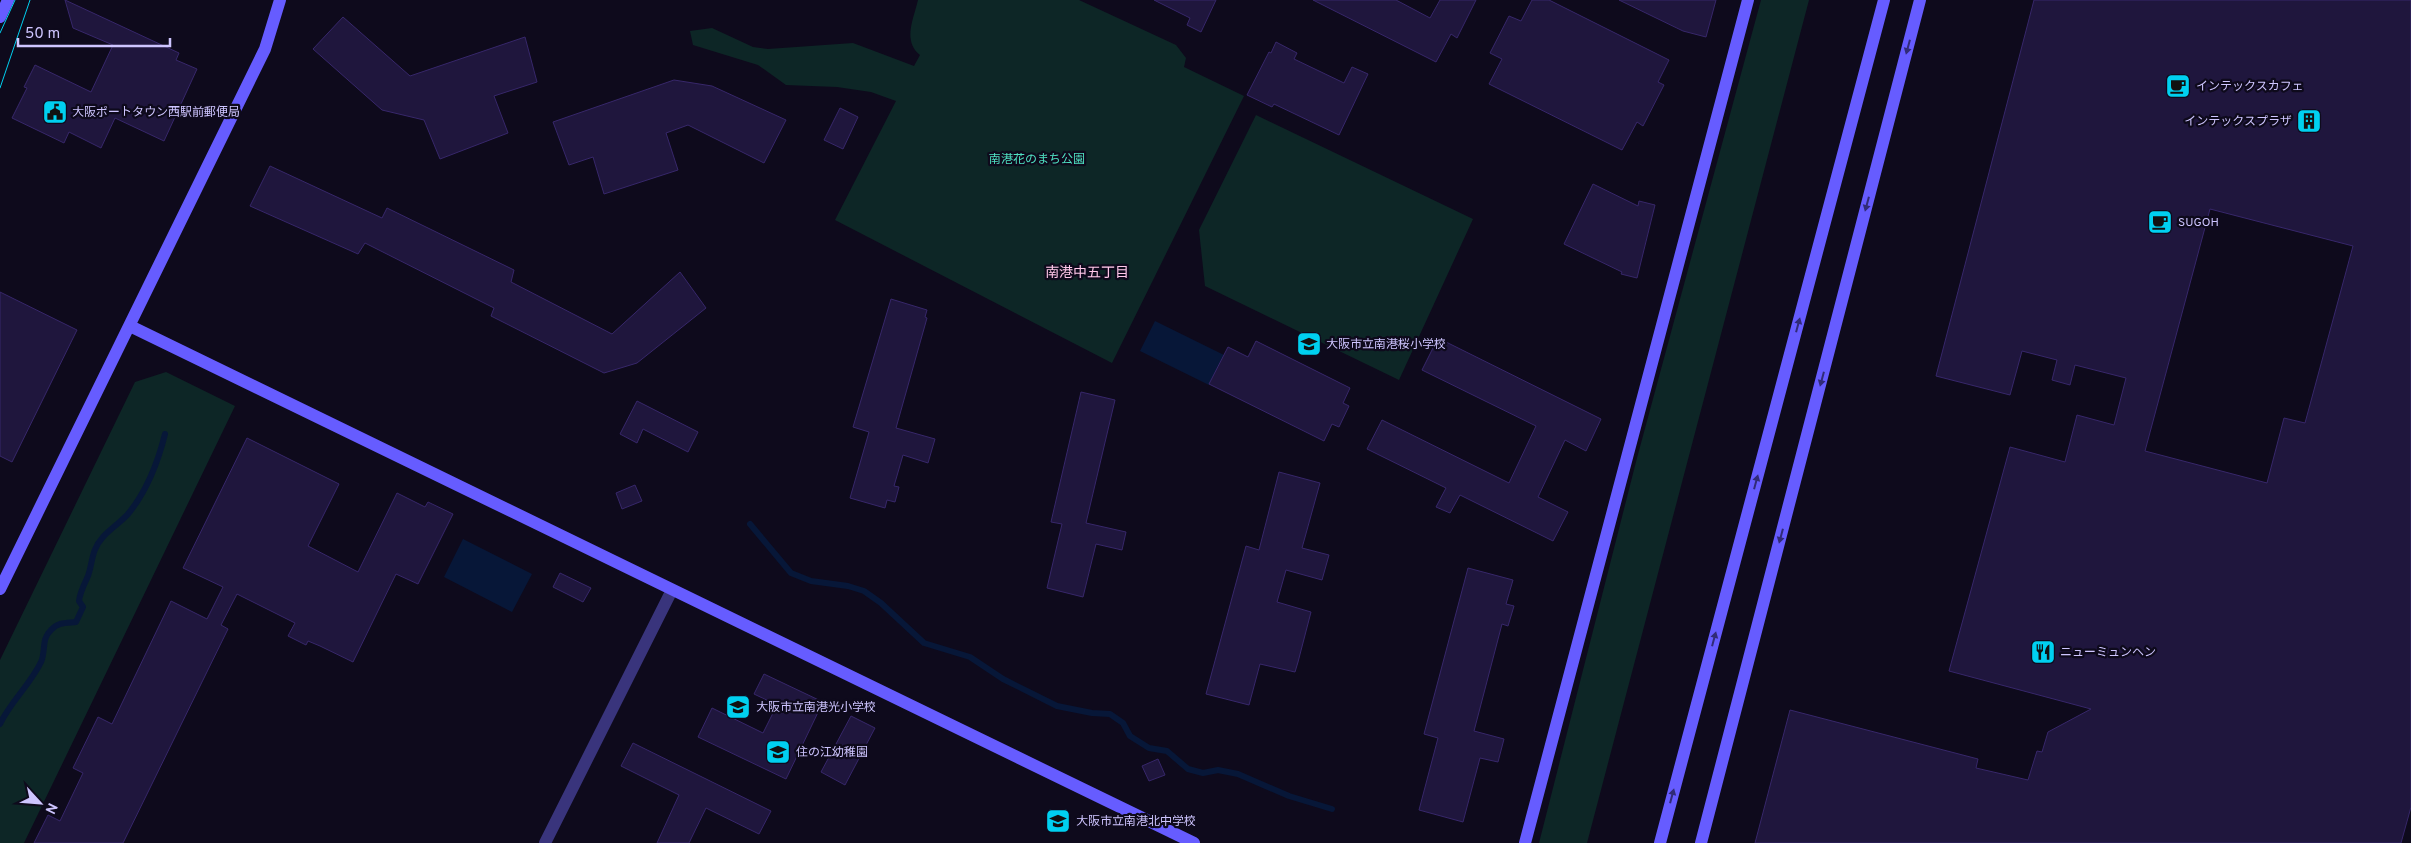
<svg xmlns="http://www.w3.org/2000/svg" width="2411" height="843" viewBox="0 0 2411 843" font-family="Overpass,'Noto Sans JP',sans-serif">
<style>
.green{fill:#0d2626}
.water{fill:#071738}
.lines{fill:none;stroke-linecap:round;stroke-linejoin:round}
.stream{stroke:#071738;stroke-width:6}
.building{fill:#1f163d;stroke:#37276a;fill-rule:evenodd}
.street{stroke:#39347c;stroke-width:12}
.secondary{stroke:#665cff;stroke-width:12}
.tram{stroke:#00d0f0;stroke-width:1}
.oneway{fill:#312b77}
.labels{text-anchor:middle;stroke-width:4.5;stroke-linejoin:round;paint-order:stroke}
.poi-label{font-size:12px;fill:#cec5ff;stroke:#0e0a1c;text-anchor:start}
.park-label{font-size:12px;fill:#4fe1c2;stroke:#0e0a1c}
.neighbourhood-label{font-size:14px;fill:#ffc7e9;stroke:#0e0a1c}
</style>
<rect width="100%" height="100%" fill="#0e0a1c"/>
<!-- green -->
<path class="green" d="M918,0h161l97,45 10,13 -2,9 60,29 -132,267 -277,-143 61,-119 -25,-9 -34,-5 -51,-2 -28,-20 -65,-20 -3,-14 22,-3 41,19 15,2 85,-6 61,23 6,-11c-18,-14 -6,-37 -2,-55z
M1761,0h48l-222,843h-48l98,-385z
M1256,115l217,104 -74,161 -194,-94 -6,-56z
M166,372l69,34 -211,437h-24v-183l135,-278z"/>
<!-- water -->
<path class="water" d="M1155,321l69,34 -15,30 -69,-34z
M463,539l69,35 -20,38 -68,-35z"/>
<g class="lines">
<!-- stream -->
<path class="stream" d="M750,524l41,49 20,8 37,5 16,5 17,12 43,40 46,14 33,22 54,27 35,7 18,1 13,9 7,13 19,12 18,3 21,18 15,4 15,-3 20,4 51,22 43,13
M0,724c11,-23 30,-39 41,-62 5,-11 0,-23 10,-32 7,-8 15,-7 25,-8l7,-15 -4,-6c1,-9 5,-16 9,-25 5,-14 3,-26 15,-39 7,-8 18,-15 25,-23 19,-23 30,-52 37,-80"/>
</g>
<!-- building -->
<path class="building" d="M65,0l114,53 -3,7 21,9 -33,72 -49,-23 -14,30 -32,-16 -5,11 -52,-25 15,-30 -3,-1 11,-22 56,27 22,-47 -40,-17z
M1154,0h62l-15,32 -14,-7 3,-7z
M1313,0h83l34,18 10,-18h36l-19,38 -6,-4 -15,28z
M1532,0h17l120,60 -11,22 6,3 -21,41 -6,-4 -15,28 -133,-66 13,-25 -12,-6 19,-37 12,5z
M1619,0h97l-10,37 -23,-6z
M2034,0h377v807l-10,36h-646l35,-133 188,49 -2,9 52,12 9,-29 5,1 6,-20 43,-23 -142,-38 61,-224 55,15 12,-47 37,10 12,-47 -51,-13 -5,20 -18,-5 5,-20 -35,-9 -12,44 -74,-19zM2210,209l143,37 -48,177 -21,-5 -17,65 -122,-32z
M343,17l67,59 115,-39 12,45 -43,14 14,37 -68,26 -16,-39 -42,-10 -69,-61z
M1276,42l21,11 -3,6 50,24 8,-16 16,7 -29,61 -65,-31 -2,3 -25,-12 22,-43 2,1z
M674,80l38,6 74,34 -22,43 -76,-38 -22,8 12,37 -74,24 -11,-37 -24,8 -16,-43z
M840,108l18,9 -15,32 -19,-9z
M270,166l112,52 5,-10 127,62 -3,12 101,52 68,-62 26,36 -69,55 -33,10 -113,-57 3,-8 -129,-65 -7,11 -108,-48z
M1593,184l45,22 1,-5 16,4 -18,73 -16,-4 1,-2 -58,-28z
M0,292l77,38 -65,132 -12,-6z
M891,299l36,11 -2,7 2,1 -31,110 39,11 -7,24 -25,-8 -9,31 5,1 -4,15 -8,-2 -2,8 -35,-10 19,-66 -16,-5z
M1438,338l163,81 -15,32 -21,-11 -27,57 30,15 -15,29 -93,-46 -10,18 -14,-6 10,-19 -79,-39 15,-29 127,63 27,-57 -114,-56z
M1256,341l94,47 -7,15 6,3 -10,21 -7,-3 -8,17 -115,-57 19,-37 20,10z
M1081,392l34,8 -29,123 40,9 -4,18 -26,-6 -13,53 -36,-9 15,-64 -11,-2z
M637,401l61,31 -10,20 -45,-23 -6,14 -17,-9z
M247,438l92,46 -31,62 50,26 39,-79 28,14 3,-5 25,12 -35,70 -22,-10 -43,88 -33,-16 -12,-5 -2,4 -18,-9 7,-13 -58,-29 -16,31 7,4 -105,214h-89l14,-28 12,6 23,-48 -10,-5 25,-51 14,7 59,-123 36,18 16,-32 -40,-19z
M1279,472l41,11 -18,65 27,7 -7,25 -36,-10 -9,32 34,10 -13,50 -3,10 -35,-8 -11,41 -43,-11 40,-148 13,4z
M635,485l7,16 -20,8 -6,-16z
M1468,568l45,12 -7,24 8,2 -6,20 -6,-2 -28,107 30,8 -6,23 -18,-4 -17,64 -44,-12 19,-72 -14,-4z
M560,573l31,15 -8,14 -30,-15z
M764,674l59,28 -37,77 -88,-42 14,-29 51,25 14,-28 -23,-11z
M851,716l24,12 -30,57 -24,-13z
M633,743l138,68 -12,23 -53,-26 -17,35h-32l22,-48 -58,-29z
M1158,759l7,16 -16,6 -7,-15z"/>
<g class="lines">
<!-- street -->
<path class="street" d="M545,843l127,-253"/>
<!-- secondary -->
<path class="secondary" d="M0,17l8,-17
M130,326l1064,517
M0,589l265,-540 15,-49
M1525,843l223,-843
M1660,843l224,-843
M1701,843l219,-843"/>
<!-- tram -->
<path class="tram" d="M0,33l15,-33
M0,88l30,-88"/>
</g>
<!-- one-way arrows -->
<defs><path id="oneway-solid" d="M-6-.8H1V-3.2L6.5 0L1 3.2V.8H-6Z" transform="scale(1.25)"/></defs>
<g class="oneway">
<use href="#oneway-solid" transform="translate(1908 47) rotate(105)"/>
<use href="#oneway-solid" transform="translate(1867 204) rotate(105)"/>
<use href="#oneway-solid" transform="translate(1798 325) rotate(-75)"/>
<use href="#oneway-solid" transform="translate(1822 379) rotate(105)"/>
<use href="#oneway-solid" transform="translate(1756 482) rotate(-75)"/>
<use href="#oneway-solid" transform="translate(1781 536) rotate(105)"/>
<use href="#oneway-solid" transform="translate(1714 639) rotate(-75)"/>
<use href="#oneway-solid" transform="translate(1672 796) rotate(-75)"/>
</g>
<!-- icons -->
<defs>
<symbol id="cafe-square" viewBox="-11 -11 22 22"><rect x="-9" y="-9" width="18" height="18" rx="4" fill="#00d0f0" stroke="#0e0a1c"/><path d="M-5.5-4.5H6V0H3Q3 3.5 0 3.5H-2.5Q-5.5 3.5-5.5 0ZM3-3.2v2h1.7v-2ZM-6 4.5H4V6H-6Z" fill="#111"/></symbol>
<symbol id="civic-square" viewBox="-11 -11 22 22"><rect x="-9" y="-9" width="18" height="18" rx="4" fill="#00d0f0" stroke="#0e0a1c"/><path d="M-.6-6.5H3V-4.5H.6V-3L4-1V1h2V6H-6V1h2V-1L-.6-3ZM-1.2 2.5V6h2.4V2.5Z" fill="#111"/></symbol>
<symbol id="building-square" viewBox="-11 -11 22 22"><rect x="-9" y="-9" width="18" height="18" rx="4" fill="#00d0f0" stroke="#0e0a1c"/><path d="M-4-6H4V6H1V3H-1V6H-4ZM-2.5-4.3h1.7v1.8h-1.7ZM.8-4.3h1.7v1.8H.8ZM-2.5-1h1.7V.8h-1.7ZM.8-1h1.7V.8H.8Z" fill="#111"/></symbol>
<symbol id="school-square" viewBox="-11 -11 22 22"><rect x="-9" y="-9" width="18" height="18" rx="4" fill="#00d0f0" stroke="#0e0a1c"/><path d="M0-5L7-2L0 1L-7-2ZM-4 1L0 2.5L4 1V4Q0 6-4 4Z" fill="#111"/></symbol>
<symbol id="restaurant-square" viewBox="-11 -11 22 22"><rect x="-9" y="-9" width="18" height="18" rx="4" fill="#00d0f0" stroke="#0e0a1c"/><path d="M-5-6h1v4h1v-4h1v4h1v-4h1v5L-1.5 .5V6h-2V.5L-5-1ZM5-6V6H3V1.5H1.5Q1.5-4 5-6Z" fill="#111"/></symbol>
</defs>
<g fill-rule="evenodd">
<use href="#cafe-square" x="2164" y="72" width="28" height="28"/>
<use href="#civic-square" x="41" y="98" width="28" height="28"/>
<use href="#building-square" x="2295" y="107" width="28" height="28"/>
<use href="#cafe-square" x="2146" y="208" width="28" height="28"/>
<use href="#school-square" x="1295" y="330" width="28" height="28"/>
<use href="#restaurant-square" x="2029" y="638" width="28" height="28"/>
<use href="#school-square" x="724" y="693" width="28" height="28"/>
<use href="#school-square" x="764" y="738" width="28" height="28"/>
<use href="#school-square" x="1044" y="807" width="28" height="28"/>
</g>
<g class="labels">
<!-- poi labels -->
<g class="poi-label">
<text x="2196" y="90">インテックスカフェ</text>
<text x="72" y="116">大阪ポートタウン西駅前郵便局</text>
<text x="2292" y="125" text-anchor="end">インテックスプラザ</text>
<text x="2178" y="226">SUGOH</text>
<text x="1326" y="348">大阪市立南港桜小学校</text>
<text x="2060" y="656">ニューミュンヘン</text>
<text x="756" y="711">大阪市立南港光小学校</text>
<text x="796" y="756">住の江幼稚園</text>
<text x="1076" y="825">大阪市立南港北中学校</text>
</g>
<!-- park labels -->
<g class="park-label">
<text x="1037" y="163">南港花のまち公園</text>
</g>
<!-- neighbourhood labels -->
<g class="neighbourhood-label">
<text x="1087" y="277">南港中五丁目</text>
</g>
</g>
<!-- north arrow -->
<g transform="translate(40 803) rotate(116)" stroke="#0e0a1c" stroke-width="4" paint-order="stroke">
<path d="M0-4L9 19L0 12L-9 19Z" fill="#cec5ff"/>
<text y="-8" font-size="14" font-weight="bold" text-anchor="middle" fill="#cec5ff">N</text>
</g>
<!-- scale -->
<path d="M18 38v8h152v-8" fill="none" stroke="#cec5ff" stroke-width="2.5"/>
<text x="25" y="38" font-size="15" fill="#cec5ff" stroke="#0e0a1c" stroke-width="4" paint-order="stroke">50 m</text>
</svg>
